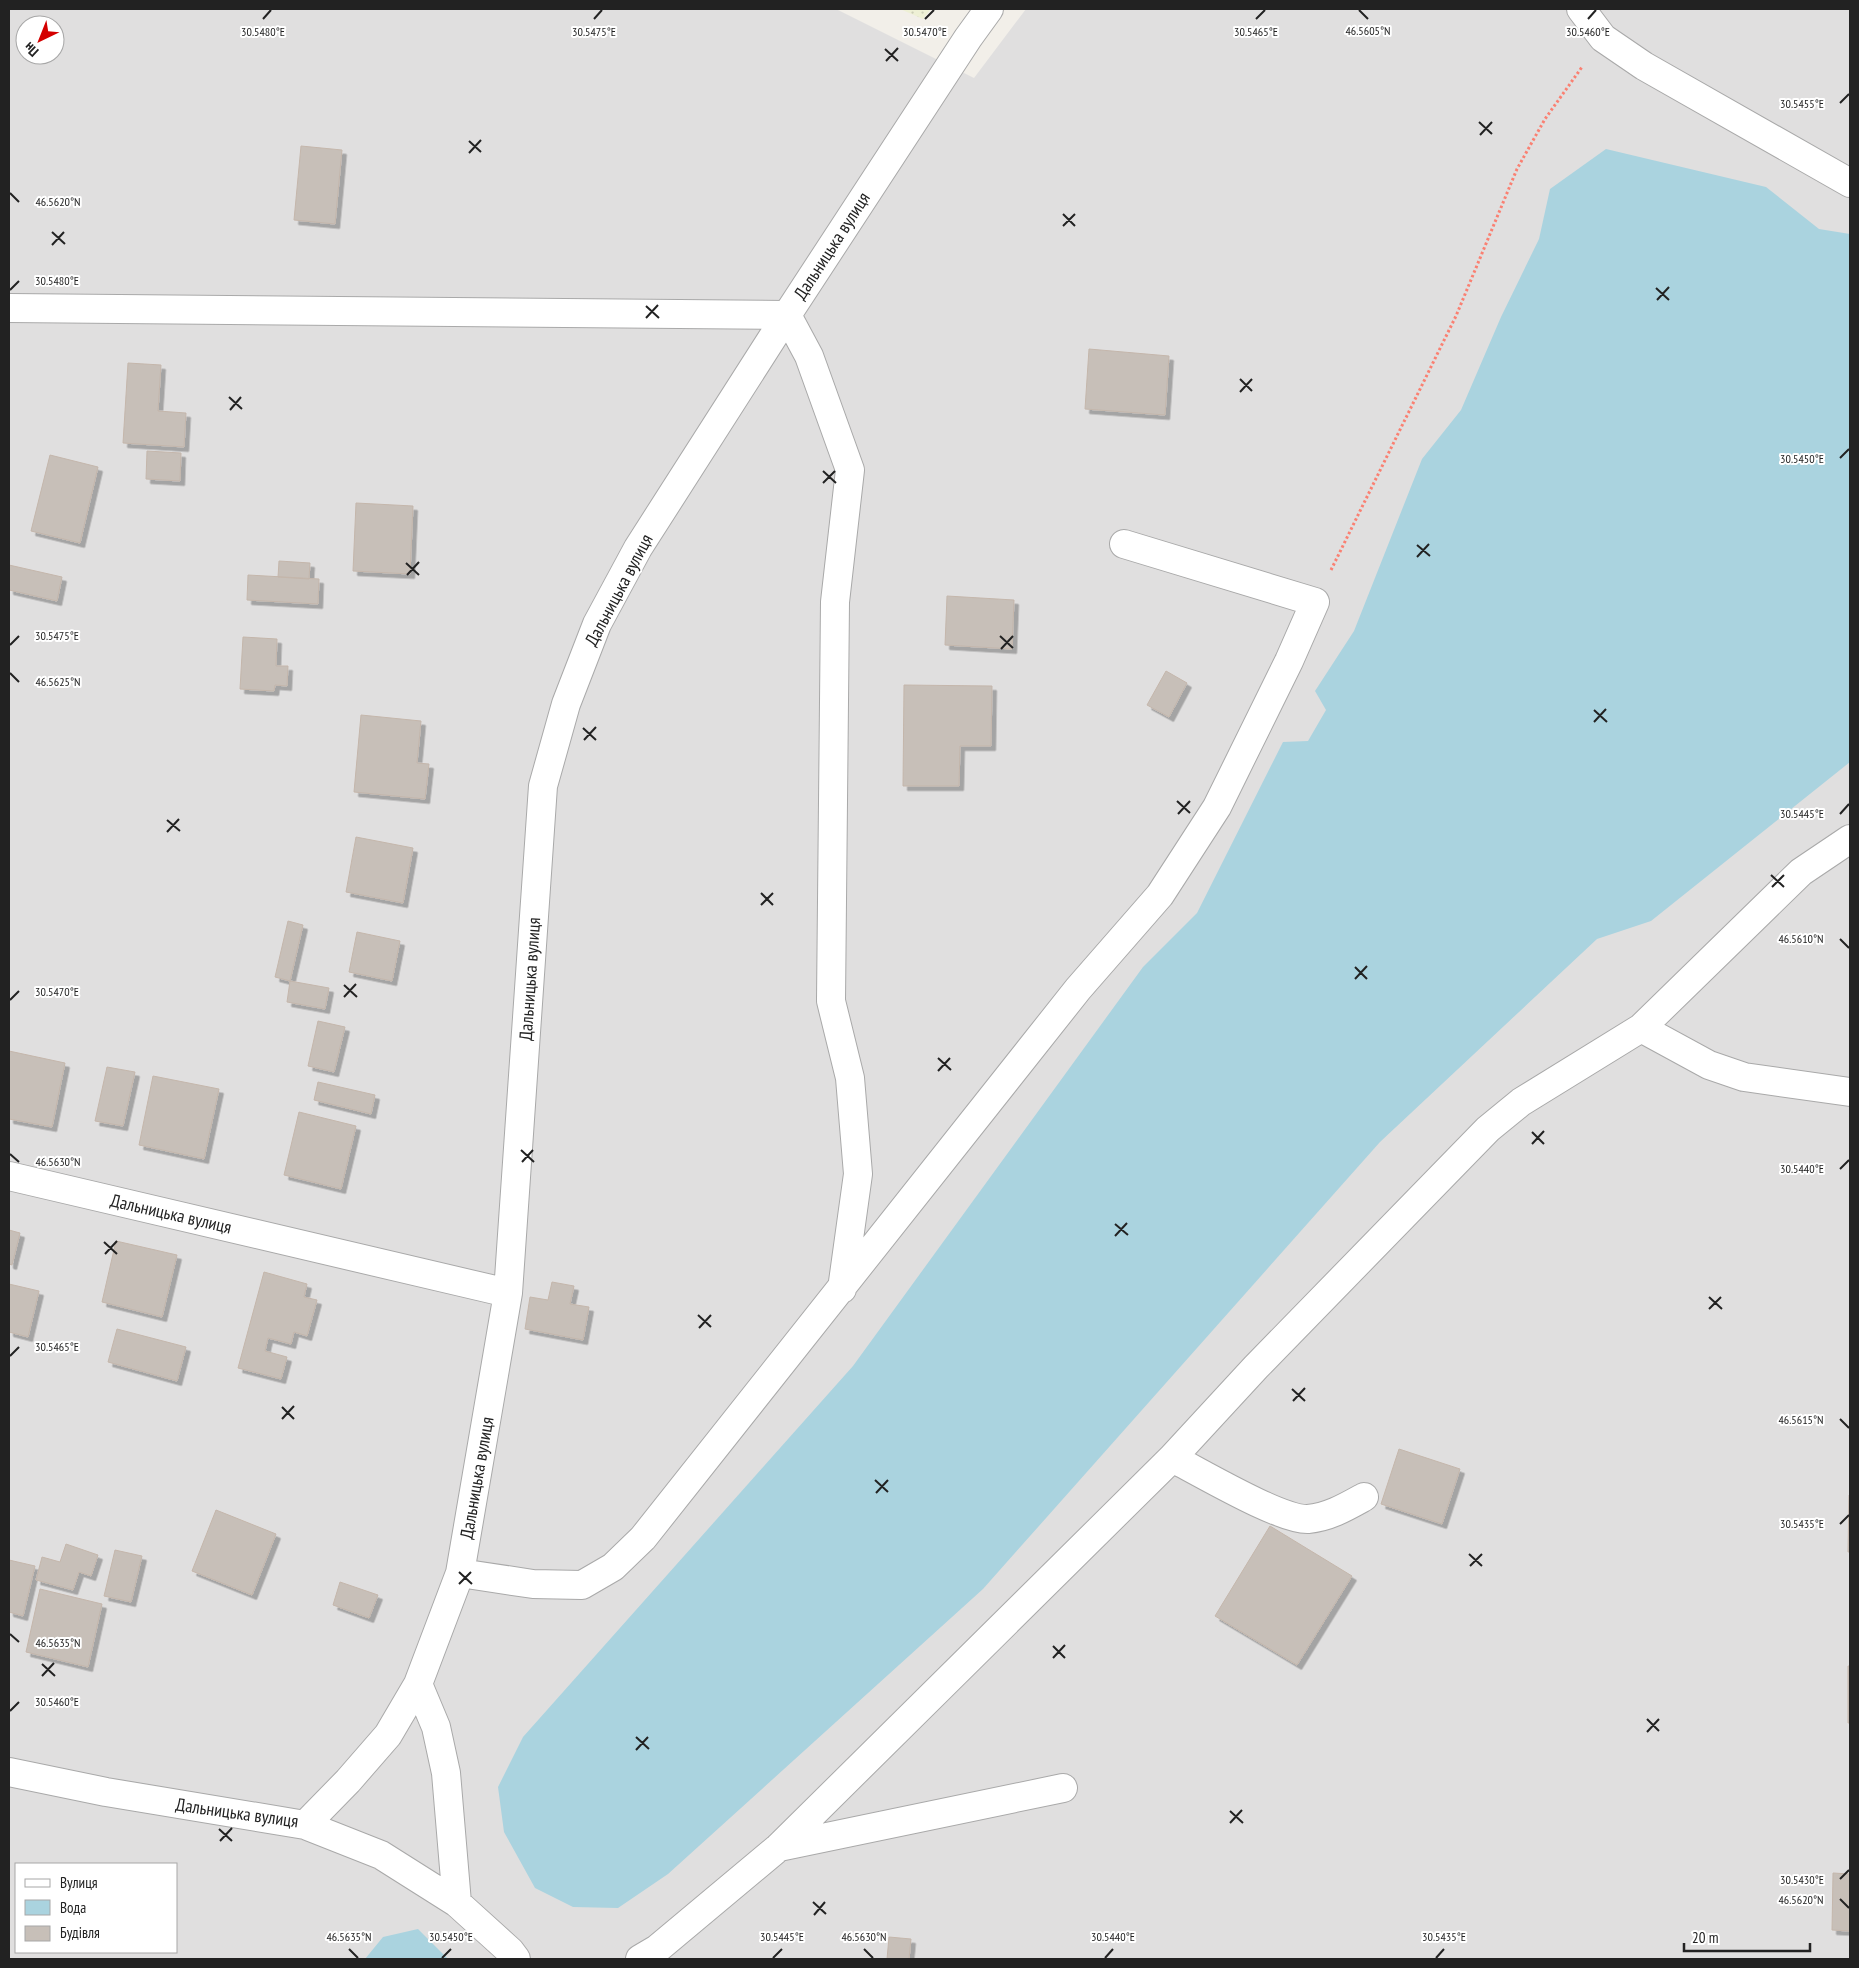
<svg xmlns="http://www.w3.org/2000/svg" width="1859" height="1968" viewBox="0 0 1859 1968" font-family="'PT Sans Narrow',sans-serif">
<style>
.residential{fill:#e0dfdf;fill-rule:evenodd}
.farmland{fill:url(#farmland-dots)}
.water{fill:#aad3df}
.building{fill:#c7bfb8;stroke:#c4b6ab;filter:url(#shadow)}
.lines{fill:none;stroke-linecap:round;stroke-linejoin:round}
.minor-casing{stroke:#a9a9a9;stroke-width:30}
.path{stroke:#fa8072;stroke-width:3;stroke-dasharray:2.5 2.5;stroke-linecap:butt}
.minor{stroke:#fff;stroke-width:28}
.ticks{fill:none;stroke:#222;stroke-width:2}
.labels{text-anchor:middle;stroke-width:4;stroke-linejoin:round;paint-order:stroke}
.street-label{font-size:18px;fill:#222;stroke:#fff}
.ticks-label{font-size:12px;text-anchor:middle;fill:#222;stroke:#fff;stroke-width:4;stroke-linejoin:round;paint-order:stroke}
</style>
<defs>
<pattern id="farmland-dots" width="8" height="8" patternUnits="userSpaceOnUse" patternTransform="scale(1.25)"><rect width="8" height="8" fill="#eef0d5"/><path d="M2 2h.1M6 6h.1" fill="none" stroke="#ccceb7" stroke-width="1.8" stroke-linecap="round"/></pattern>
<filter id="shadow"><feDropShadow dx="4.5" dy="4.5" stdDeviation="0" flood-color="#0004"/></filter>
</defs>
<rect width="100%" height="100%" fill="#f2efe9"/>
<!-- residential -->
<path class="residential" d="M9,9h827l138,69 52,-69h824v1950h-1841zM25,25h30v30h-30zM16,1864h160v88h-160z"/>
<!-- farmland -->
<path class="farmland" d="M900,9h31l-8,10z"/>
<!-- water -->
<path class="water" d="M1606,149l160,38 53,42 31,5v528l-199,159 -54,18 -217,203 -397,447 -315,285 -50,34 -45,-1 -38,-19 -31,-56 -6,-45 25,-50 330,-371 290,-399 54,-54 86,-171 25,-1 18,-31 -11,-19 39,-60 68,-172 39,-49 40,-93 38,-78 11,-50z
M418,1929l30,30h-83l18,-22z"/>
<!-- building -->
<path class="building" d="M301,146l41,4 -7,74 -41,-4z
M1089,349l80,7 -4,59 -80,-6z
M128,363l33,2 -3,46 28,2 -2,34 -61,-4z
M147,451l34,2 -1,28 -34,-2z
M50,455l48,12 -18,76 -49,-12z
M356,503l57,3 -3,68 -57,-3z
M279,561l31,2 -1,16 -31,-2z
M9,565l53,12 -5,24 -48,-11z
M248,575l71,4 -1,25 -71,-4z
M947,596l67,4 -2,49 -67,-4z
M243,637l34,2 -1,27h12l-1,20 -12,-1 -1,6 -34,-2z
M1166,671l21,12 -18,34 -22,-12z
M904,685l88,1 -1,60h-31l-1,40h-56z
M361,715l60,6 -4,42 12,1 -4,35 -71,-7z
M356,837l57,11 -10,55 -57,-11z
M288,921l15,4 -13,56 -15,-4z
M357,932l43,9 -8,40 -43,-9z
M290,981l39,7 -4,21 -38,-7z
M318,1021l27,6 -11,45 -26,-6z
M9,1051l56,12 -13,64 -43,-8z
M107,1067l28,5 -12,54 -28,-5z
M153,1076l66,13 -15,70 -65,-14z
M318,1082l57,13 -4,19 -57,-14z
M299,1112l57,14 -15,63 -57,-14z
M9,1230l11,3 -8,32 -3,-1z
M116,1241l61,14 -15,62 -60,-15z
M264,1272l43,12 -3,13 13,3 -10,36 -13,-4 -3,12 -23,-6 -3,13 22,6 -6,22 -43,-11z
M552,1282l22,4 -4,18 19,3 -6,33 -58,-11 5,-32 18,3z
M9,1284l30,7 -11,46 -19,-5z
M117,1329l69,18 -9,34 -69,-19z
M1399,1449l61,20 -18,55 -61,-20z
M1849,1495h1v57h-2z
M216,1510l60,24 -24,61 -60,-24z
M1270,1526l82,50 -55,89 -82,-49z
M66,1544l32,11 -7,21 -12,-4 -6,18 -37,-10 6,-23 18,5z
M115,1550l27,6 -11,46 -27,-6z
M9,1560l26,6 -12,50 -14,-4z
M340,1582l38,13 -9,23 -36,-13z
M40,1589l62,15 -14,63 -62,-15z
M1848,1666h2v57h-2z
M1833,1873l17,1v57l-18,-1z
M889,1937l22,2 -2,20h-22z"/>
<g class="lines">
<defs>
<path id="minor" d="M1581,9l22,29 41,28 206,117
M9,308l778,7 22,41 41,114 -15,132 -4,399 19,77 8,96 -16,115
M1641,1028l68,37 35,12 106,15
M9,1176l499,117
M1172,1458c28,14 108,62 136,61 21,-2 38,-12 56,-22
M460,1573l73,11 49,1 31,-18 30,-29 435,-549 82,-94 57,-88 72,-146 26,-59 -191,-58
M418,1684l18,43 10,46 11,130
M9,1772l97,20 199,33 43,-44 40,-46 30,-51 42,-111 48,-280 35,-507 23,-82 31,-80 41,-76 149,-233 181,-277 21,-29
M305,1825l76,30 76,48 53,48 6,8
M779,1847l284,-59
M640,1959l17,-10 122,-102 393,-389 84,-91 232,-238 33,-27 120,-74 160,-156 49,-33"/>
</defs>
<!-- minor casing -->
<use href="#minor" class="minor-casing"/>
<!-- path -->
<path class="path" d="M1331,570l125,-254 61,-147 28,-50 37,-52"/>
<!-- minor -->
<use href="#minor" class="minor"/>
</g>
<!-- ticks -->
<path class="ticks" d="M1359,10l9,9M263,19l8,-9M594,19l8,-9M925,19l9,-9M1256,19l9,-9M1588,19l8,-9M885,49l13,12M886,61l12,-13M1840,103l9,-9M1479,122l13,12M1480,135l12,-13M469,141l12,11M469,153l12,-13M10,193l9,9M1063,214l12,12M1063,226l12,-12M52,232l13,12M52,245l12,-13M1656,288l13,12M10,290l9,-9M1657,300l12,-13M646,306l13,12M646,318l12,-13M1240,379l12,12M1240,392l12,-13M229,397l13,12M230,410l11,-13M1840,458l9,-9M823,471l13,12M823,483l12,-12M1417,545l13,11M1417,557l12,-13M406,563l13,12M407,575l12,-13M1000,636l13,12M10,645l9,-9M1001,649l12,-13M10,673l9,9M1594,710l13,12M1594,722l12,-13M583,728l13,12M584,740l12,-13M1177,801l13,12M1178,814l12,-13M1840,814l9,-10M167,820l13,11M167,832l12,-13M1771,875l13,12M1772,887l12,-12M761,893l12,12M761,905l12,-12M1840,939l9,9M1355,967l12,12M1355,979l12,-13M344,985l13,12M344,997l12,-13M10,1000l9,-9M938,1058l13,12M938,1071l12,-13M1532,1132l12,12M1532,1144l12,-13M521,1150l13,12M10,1154l9,8M522,1162l11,-12M1840,1169l9,-9M1115,1224l13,11M1115,1236l12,-13M104,1242l13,12M105,1254l12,-13M1709,1297l13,12M1709,1309l12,-12M698,1315l13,12M699,1328l12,-13M10,1356l9,-9M1292,1389l13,12M1293,1401l12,-13M282,1407l12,12M282,1419l12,-13M1840,1419l9,9M875,1480l13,12M876,1493l12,-13M1840,1524l9,-9M1469,1554l13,12M1470,1566l12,-12M459,1572l13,12M459,1584l12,-12M10,1634l9,8M1053,1646l12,12M1053,1658l12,-13M42,1664l13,12M42,1676l12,-13M10,1711l9,-9M1647,1719l12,12M1647,1732l12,-13M636,1737l13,12M636,1750l12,-13M1230,1811l13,12M1230,1823l12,-13M219,1829l13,12M220,1841l12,-13M1840,1879l9,-9M1840,1899l9,9M813,1902l13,12M814,1915l11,-13M349,1949l9,9M864,1949l9,9M442,1958l9,-9M773,1958l9,-9M1105,1958l8,-9M1436,1958l8,-9"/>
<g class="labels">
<!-- street labels -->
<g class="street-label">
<text transform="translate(832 246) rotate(-57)" y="6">Дальницька вулиця</text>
<text transform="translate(619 590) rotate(-62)" y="6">Дальницька вулиця</text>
<text transform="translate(530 979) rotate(-86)" y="6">Дальницька вулиця</text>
<text transform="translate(171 1214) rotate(13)" y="6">Дальницька вулиця</text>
<text transform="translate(477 1478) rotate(-80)" y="6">Дальницька вулиця</text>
<text transform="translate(237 1813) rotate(8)" y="6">Дальницька вулиця</text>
</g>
</g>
<g class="ticks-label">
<text x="1368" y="35">46.5605°N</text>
<text x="263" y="36">30.5480°E</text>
<text x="594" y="36">30.5475°E</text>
<text x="925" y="36">30.5470°E</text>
<text x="1256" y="36">30.5465°E</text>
<text x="1588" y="36">30.5460°E</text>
<text x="1802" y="108">30.5455°E</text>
<text x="58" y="206">46.5620°N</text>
<text x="57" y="285">30.5480°E</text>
<text x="1802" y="463">30.5450°E</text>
<text x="57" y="640">30.5475°E</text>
<text x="58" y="686">46.5625°N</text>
<text x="1802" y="818">30.5445°E</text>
<text x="1801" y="943">46.5610°N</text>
<text x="57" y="996">30.5470°E</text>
<text x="58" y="1166">46.5630°N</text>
<text x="1802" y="1173">30.5440°E</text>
<text x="57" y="1351">30.5465°E</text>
<text x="1801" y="1424">46.5615°N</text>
<text x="1802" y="1528">30.5435°E</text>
<text x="58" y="1647">46.5635°N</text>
<text x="57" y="1706">30.5460°E</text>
<text x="1802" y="1884">30.5430°E</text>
<text x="1801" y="1904">46.5620°N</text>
<text x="451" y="1941">30.5450°E</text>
<text x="782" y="1941">30.5445°E</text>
<text x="1113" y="1941">30.5440°E</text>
<text x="1444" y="1941">30.5435°E</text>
<text x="349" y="1941">46.5635°N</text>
<text x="864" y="1941">46.5630°N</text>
</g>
<!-- border -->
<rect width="1859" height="1968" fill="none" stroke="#222222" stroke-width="20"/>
<!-- legend -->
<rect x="15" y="1863" width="162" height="90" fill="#ffffff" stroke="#a7a7a7"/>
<rect x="25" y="1879" width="25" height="8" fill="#ffffff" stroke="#a7a7a7"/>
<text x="60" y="1888" font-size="15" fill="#222222">Вулиця</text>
<rect x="25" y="1900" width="25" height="15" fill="#aad3df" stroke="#a7a7a7"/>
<text x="60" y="1913" font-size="15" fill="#222222">Вода</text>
<rect x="25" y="1926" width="25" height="15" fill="#c7bfb8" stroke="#a7a7a7"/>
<text x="60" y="1938" font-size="15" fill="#222222">Будівля</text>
<!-- north arrow -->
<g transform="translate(40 40) rotate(223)"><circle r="24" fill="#ffffff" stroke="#a7a7a7"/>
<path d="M0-4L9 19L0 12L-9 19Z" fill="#d40000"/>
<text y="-8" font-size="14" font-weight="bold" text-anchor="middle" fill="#222222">Пн</text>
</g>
<!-- scale -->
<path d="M1684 1943v8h126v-8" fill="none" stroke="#222222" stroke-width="2.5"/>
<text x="1692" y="1943" font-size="15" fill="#222222" stroke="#ffffff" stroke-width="4" paint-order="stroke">20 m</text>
</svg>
